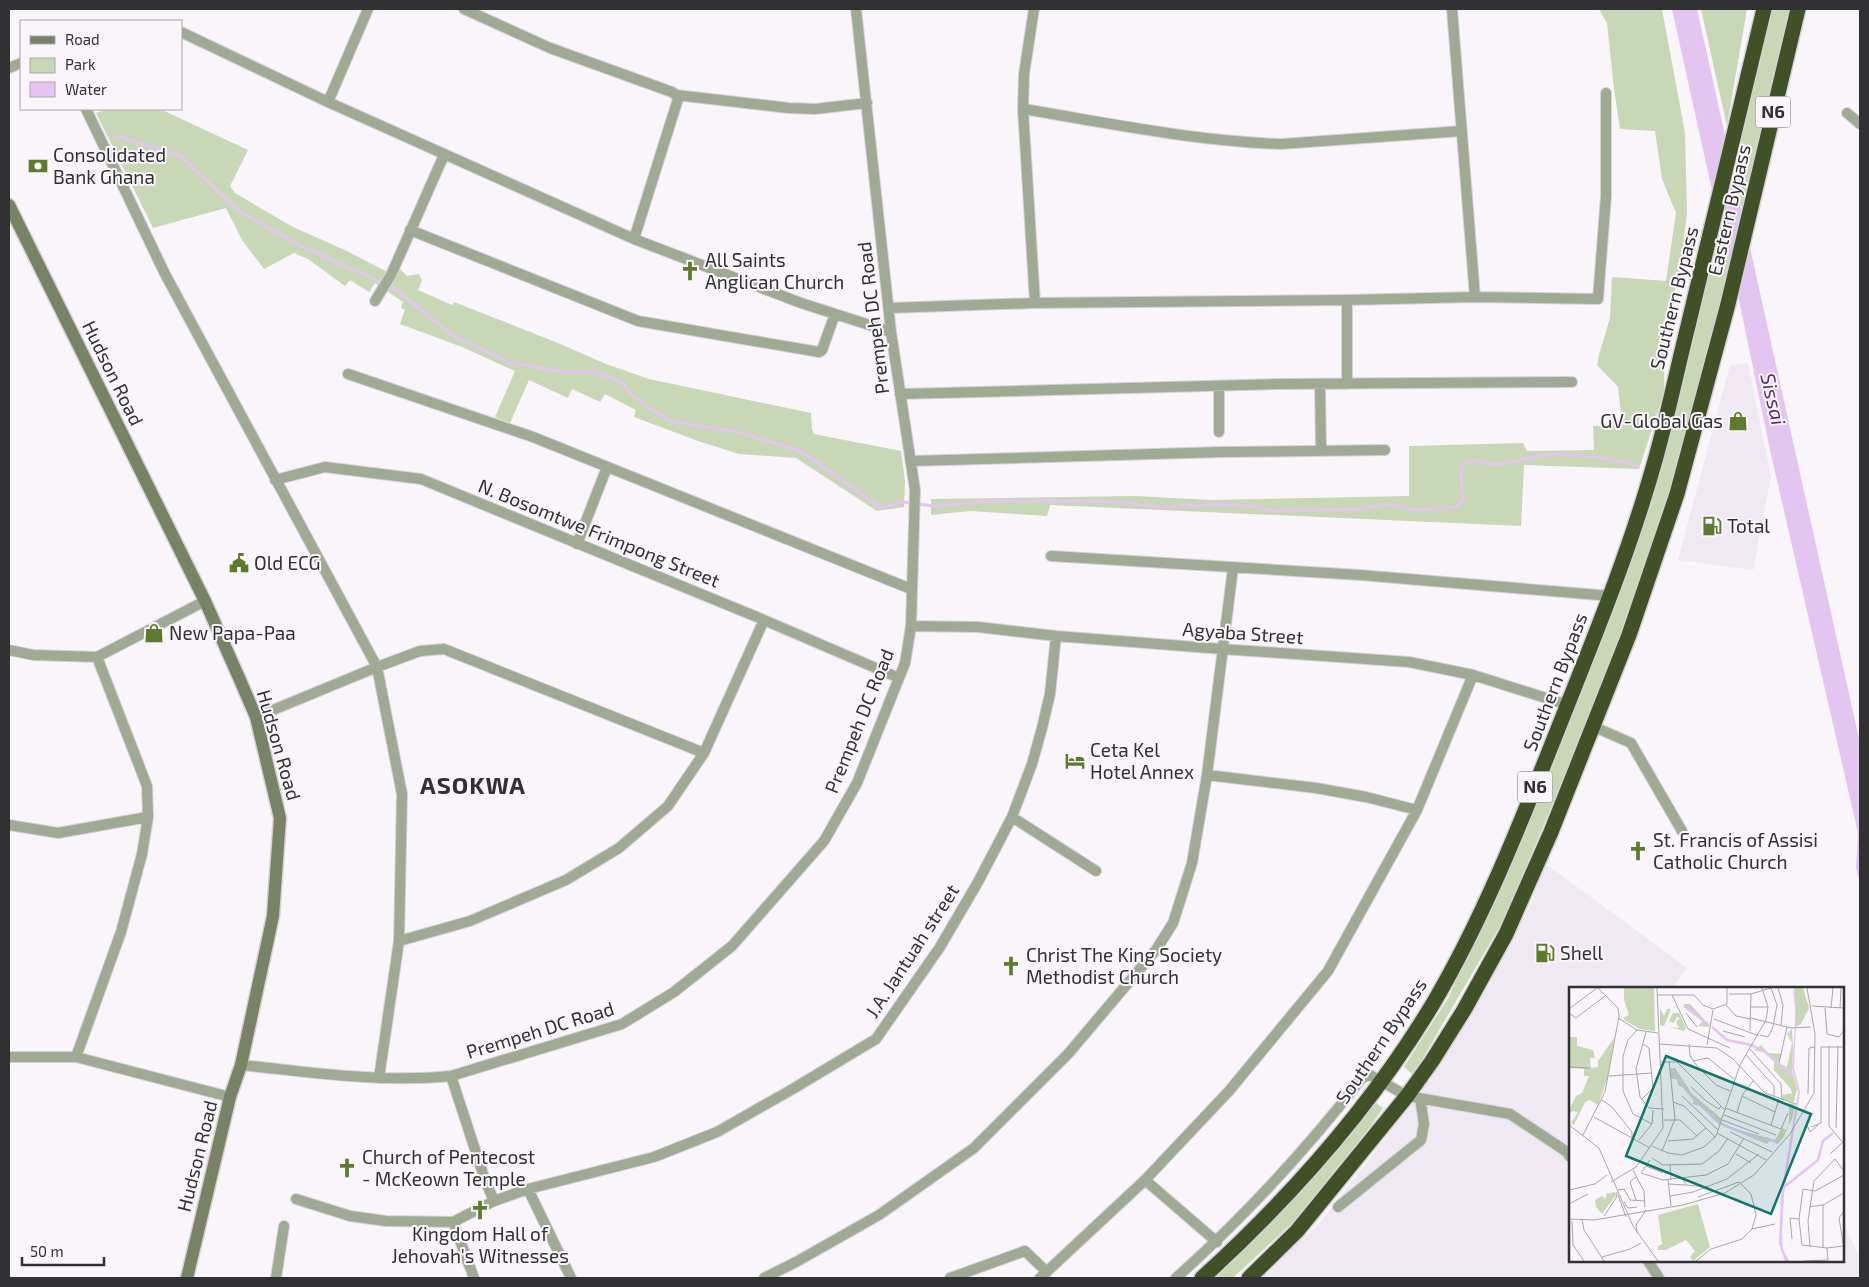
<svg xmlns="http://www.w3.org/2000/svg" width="1869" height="1287" viewBox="0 0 1869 1287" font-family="'Exo 2',sans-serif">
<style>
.built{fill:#f0e8f3}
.green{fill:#c8d7b6}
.water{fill:#e4c5f1}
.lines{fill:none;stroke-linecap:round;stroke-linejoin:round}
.stream{stroke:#e4c5f1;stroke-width:3}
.street-casing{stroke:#d5d2d6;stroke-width:12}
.secondary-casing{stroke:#d5d2d6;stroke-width:15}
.highway-casing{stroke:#d5d2d6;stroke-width:18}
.street{stroke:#9fa994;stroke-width:10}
.secondary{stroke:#768365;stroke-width:12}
.highway{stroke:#405127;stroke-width:15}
.labels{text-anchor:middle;stroke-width:4;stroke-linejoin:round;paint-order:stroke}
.shield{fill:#f9f5fa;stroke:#6d6b6e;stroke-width:1}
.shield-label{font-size:18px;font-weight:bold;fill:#313032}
.poi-label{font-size:19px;fill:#313032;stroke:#f9f5fa;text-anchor:start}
.street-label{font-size:19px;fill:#313032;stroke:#f9f5fa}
.water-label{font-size:20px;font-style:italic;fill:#562f65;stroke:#f9f5fa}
.district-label{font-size:24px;font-weight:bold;letter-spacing:1px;fill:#313032;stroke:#f9f5fa}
.inset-river{fill:none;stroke:#e4c5f1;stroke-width:2.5}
.inset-road{fill:none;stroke:#a9a6aa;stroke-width:1}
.view{fill:#0f766e;fill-opacity:0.15;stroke:#0f766e;stroke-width:2.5}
.inset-edge{fill:none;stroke:#313032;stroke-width:2.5}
</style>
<rect width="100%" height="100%" fill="#f9f5fa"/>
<!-- built -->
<path class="built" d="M1748,363l23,114 -18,93 -75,-10 52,-195z
M1546,864l141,104 -15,20h-102v273h273v-40l17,37v20h-601l59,-53 105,-135 59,-93 49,-93z"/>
<!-- green -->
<path class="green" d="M1599,9h63l23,124 2,80 -8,65 -14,39 -1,75 -25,77 -115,-4 -3,61 -471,-21 -3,11 -77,-5 -39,4v-16l204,-3 76,4 198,-4v-50l114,-3 4,8 67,-1 -1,-24 29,-1 -4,-38 -21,-22 2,-10 11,-37 2,-41 54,4 10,-68 -14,-34 -7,-48 -35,-2 -6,-40 -7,-66z
M1701,9h46l-20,117z
M1767,9h23l-45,198 -20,-5z
M108,109h52l88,41 -18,36 5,7 58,34 54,24 48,25 4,-8 8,8 12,-2 3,6 -4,10 34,15 2,-3 104,41 48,21 43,15 162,34 1,16 2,5 87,17 4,30 -1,26 -27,4 -81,-53 -57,-4 -41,-13 -64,-24 2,-7 -31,-16 -5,8 -28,-13 -4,9 -39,-18 -19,43 -15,-6 20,-46 -53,-24 -62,-23 5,-14 -4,-2 2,-6 -28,-19 -6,9 -19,-12 -5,6 -37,-27 -14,-6 -30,16 -22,-29 -16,-32 -73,20 -57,-115z
M1723,209l20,5 -18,81 -57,200 -42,126 -53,134 -69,164 -91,156 -9,-8 45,-70 158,-381z
M1372,1100l11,8 -13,19 -77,95 -60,56h-26z"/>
<!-- water -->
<path class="water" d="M1672,9h25l163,734v142l-4,-17 2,-35 -88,-383 -30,-145 -29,-119z"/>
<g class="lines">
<!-- stream -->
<path class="stream" d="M116,136l65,20 59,56 59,33 96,44 58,47 56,26 53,10h33l26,10 13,15 35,24 69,11 64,20 79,56 21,-6 32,4 54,-5h70l57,1 45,5 65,-3 27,2 21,5 86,-2 28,-5 28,6 40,-3 8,-6 -2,-29 2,-7 11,-5c24,10 41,0 64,-4 27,-4 74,1 100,10"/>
<defs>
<path id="street" d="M464,9l86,39 122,44 4,3 113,13 26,1 52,-6
M1034,9l-10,65 -1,35 12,194
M1452,9l23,288
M181,32l147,70 306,137 167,64 90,29
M9,68l12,-5
M328,102l40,-93
M86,109l79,165 212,393 25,127 -3,147 -20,137
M1023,109c85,14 171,32 258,35l181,-13
M1847,113l13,11
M410,230l228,91 181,31 3,-2 13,-36
M634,239l44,-140 -2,-4
M1347,300v84
M375,301l16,-26 53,-120
M889,308l146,-5 312,-3 128,-3 123,2 8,-103v-103
M348,374l185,63 378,152
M1320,384l1,66
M900,394l378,-10 294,-2
M1219,432v-46
M911,461l311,-9 163,-2
M275,480l50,-13 96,12 343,141 135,58
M577,544l30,-77
M1051,556l309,19 251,21
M911,626l67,1 78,9 166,13 187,13 64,13 95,30
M9,650l24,5 64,2 108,-56
M256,717l121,-50 43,-16 24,-2 260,104
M1592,726l39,17 51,88
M1207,775l109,13 50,9 51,13
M1012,817l84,54
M9,825l49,8 90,-16
M399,941l71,-20 96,-41 53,-32 49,-42 36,-53 60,-133
M9,1057h67l154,40
M76,1057l45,-125 21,-78 6,-37 -1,-31 -50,-129
M241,1065c69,7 140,18 210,11l171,-52 52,-32 58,-46 92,-105 33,-58 48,-120 6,-37 4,-136 -24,-158 -35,-323
M451,1076l34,104 9,21
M1145,1180l72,62
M528,1189l43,89
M296,1199l54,17 36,5 67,1 41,-21 34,-12 126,-32 63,-25 74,-42 85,-51 64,-92 38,-65 34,-65 20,-53 10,-36 8,-34 6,-58
M1338,1207l83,-67 3,-16 -4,-26
M453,1222l21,56
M1648,1261l11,17
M276,1278l8,-52
M764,1278l32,-16 83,-47 95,-67 94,-94 88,-104 17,-27 19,-60 15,-88 26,-207
M950,1278l75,-27 22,21
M1040,1278l105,-98 84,-89 99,-120 89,-161 56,-135
M1176,1278c68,-61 130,-128 186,-200l8,-3 37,21 103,18 57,38 3,5"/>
<path id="secondary" d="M9,205l196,396 35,79 16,37 24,101 -7,98 -32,149 -11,32 -43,181"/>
<path id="highway" d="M1202,1278c89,-81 170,-172 232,-276 48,-82 83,-170 118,-258 37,-94 77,-189 104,-287 12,-43 21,-87 32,-131 25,-106 50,-212 76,-317
M1249,1278l48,-47 110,-135 25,-35 32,-51 42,-76 45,-102 78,-197 48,-141 51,-190 70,-295"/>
</defs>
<!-- street casing -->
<use href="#street" class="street-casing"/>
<!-- secondary casing -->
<use href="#secondary" class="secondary-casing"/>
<!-- highway casing -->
<use href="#highway" class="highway-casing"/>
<!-- street -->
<use href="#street" class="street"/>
<!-- secondary -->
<use href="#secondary" class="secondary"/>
<!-- highway -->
<use href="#highway" class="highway"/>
</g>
<!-- icons -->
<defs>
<symbol id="bank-bare" viewBox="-9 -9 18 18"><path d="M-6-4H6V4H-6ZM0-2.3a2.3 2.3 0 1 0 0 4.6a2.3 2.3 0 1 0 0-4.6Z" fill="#5d7a2e" stroke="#f9f5fa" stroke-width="2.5" paint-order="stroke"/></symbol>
<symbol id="church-bare" viewBox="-9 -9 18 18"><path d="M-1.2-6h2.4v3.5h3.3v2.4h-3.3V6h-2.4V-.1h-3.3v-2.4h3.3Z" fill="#5d7a2e" stroke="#f9f5fa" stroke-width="2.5" paint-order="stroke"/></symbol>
<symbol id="shop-bare" viewBox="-9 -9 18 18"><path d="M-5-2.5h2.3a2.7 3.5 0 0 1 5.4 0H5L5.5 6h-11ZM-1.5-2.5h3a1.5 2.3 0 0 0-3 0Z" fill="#5d7a2e" stroke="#f9f5fa" stroke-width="2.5" paint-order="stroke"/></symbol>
<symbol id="fuel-bare" viewBox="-9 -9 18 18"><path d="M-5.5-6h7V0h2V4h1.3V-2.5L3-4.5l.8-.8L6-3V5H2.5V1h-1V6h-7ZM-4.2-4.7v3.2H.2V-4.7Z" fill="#5d7a2e" stroke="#f9f5fa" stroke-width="2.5" paint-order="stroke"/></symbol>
<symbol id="civic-bare" viewBox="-9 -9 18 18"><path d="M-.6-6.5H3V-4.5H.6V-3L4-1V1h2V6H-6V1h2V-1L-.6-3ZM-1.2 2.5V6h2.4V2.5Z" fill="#5d7a2e" stroke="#f9f5fa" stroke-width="2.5" paint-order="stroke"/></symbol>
<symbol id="hotel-bare" viewBox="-9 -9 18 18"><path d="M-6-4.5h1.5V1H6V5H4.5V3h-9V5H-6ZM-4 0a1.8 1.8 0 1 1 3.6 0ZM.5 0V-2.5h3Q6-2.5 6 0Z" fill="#5d7a2e" stroke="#f9f5fa" stroke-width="2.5" paint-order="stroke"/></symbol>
</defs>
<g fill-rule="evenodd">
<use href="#bank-bare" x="24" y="152" width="28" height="28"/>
<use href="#church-bare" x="676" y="257" width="28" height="28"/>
<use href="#shop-bare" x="1724" y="407" width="28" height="28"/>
<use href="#fuel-bare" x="1698" y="512" width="28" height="28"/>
<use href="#civic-bare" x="225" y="549" width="28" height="28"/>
<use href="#shop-bare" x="140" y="619" width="28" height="28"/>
<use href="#hotel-bare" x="1061" y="747" width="28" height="28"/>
<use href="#church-bare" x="1624" y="837" width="28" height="28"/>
<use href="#fuel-bare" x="1531" y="939" width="28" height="28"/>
<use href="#church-bare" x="997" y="952" width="28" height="28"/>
<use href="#church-bare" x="333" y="1154" width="28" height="28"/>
<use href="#church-bare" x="466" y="1196" width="28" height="28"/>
</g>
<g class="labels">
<!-- shield labels -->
<g class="shield">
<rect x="1755.5" y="96.5" width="35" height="31" rx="4"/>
<rect x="1517.5" y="771.5" width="35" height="31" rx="4"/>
</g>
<g class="shield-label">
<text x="1773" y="118">N6</text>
<text x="1535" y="793">N6</text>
</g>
<!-- poi labels -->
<g class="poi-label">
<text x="53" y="162">Consolidated<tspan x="53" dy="22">Bank Ghana</tspan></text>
<text x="705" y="267">All Saints<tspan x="705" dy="22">Anglican Church</tspan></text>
<text x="1723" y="428" text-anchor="end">GV-Global Gas</text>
<text x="1727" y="533">Total</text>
<text x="254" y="570">Old ECG</text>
<text x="169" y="640">New Papa-Paa</text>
<text x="1090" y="757">Ceta Kel<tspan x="1090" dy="22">Hotel Annex</tspan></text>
<text x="1653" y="847">St. Francis of Assisi<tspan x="1653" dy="22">Catholic Church</tspan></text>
<text x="1560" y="960">Shell</text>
<text x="1026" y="962">Christ The King Society<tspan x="1026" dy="22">Methodist Church</tspan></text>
<text x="362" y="1164">Church of Pentecost<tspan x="362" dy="22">- McKeown Temple</tspan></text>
<text x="480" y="1241" text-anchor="middle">Kingdom Hall of<tspan x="480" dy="22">Jehovah's Witnesses</tspan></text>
</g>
<!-- street labels -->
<g class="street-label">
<text transform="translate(1729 210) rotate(-77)" y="7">Eastern Bypass</text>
<text transform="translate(1674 298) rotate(-76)" y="7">Southern Bypass</text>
<text transform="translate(873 318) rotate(-97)" y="7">Prempeh DC Road</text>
<text transform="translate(113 373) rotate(64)" y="7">Hudson Road</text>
<text transform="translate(599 533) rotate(22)" y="7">N. Bosomtwe Frimpong Street</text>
<text transform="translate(1243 633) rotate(4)" y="7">Agyaba Street</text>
<text transform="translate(1555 682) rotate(-69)" y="7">Southern Bypass</text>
<text transform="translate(859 721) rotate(-68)" y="7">Prempeh DC Road</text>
<text transform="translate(279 745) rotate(74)" y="7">Hudson Road</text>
<text transform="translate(912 951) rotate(-57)" y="7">J.A. Jantuah street</text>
<text transform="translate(540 1030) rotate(-17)" y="7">Prempeh DC Road</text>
<text transform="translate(1381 1041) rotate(-56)" y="7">Southern Bypass</text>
<text transform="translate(197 1156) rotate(-76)" y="7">Hudson Road</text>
</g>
<!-- water labels -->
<g class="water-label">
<text transform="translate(1773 399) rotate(77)" y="7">Sissai</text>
</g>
<!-- district labels -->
<g class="district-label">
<text x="473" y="794">ASOKWA</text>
</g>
</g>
<!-- overview -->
<g transform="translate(1569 987)">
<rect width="275" height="275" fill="#f9f5fa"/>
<path d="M55,1h30l1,43 -15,-2 -16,-9 -1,-2 6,-3 -5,-15zM225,1h9l6,20 -8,16 -5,3zM115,17h6l21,23 -13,-1 5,-5 -14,-13h-5zM91,22l4,7 3,-7h4l-7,17 3,1 12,1 -3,-6 4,-4 -3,-1 -3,6 -5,-2 4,-8h6l7,15 -2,3 -24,-6zM223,42l1,18 -1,24 5,18 -3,13 -12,-2 1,-5 9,-2 -1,-4 -17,-19v-8l-8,-9 -12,-3 7,-5 7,8 14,1 -4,9 9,4 5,-24 -5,-9zM0,50h8v9l16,4 2,8h-5l1,10 7,-1v-6l16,-23 -6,39 -10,28 -8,-5 -5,2 -11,23 -3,-2 7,-11 -6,-1 -3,3v-4l7,-14 6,-3 7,-17h-5v-7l-15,-1zM101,81h5l17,26 30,25 -2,5 -19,-18 -9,-2 2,-3 -7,-11 -9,-5 -1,-6h-6zM220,116l6,1 -3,15 -9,19 -5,6 -8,-4 -3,4 -45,-19 53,15 7,-12 4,2 3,-5zM46,205l1,3 -14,19 -6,-7 -1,-7 7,-4 4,3v-5zM129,217l12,43 -17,14 -3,-4 5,-6 -9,-11 -20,10h-8v-4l4,-2 -4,-29z" fill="#c8d7b6"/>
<path d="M223,1l5,14 -3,66 6,24 -16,102 -2,39 1,16 6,12h-4l-6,-17 2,-50 17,-102 -6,-23 4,-61z" fill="#e4c5f1"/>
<path class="inset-river" d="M115,19l25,19M143,40l15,13 24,5 14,7 27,23M103,84l19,25 28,27 41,17 6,-2 12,5M215,200l34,-27 5,-19 10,-8"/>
<path class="inset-road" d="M209,1l5,17 -2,20M160,7h22l20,-6M88,8h37l9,10 10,4 14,-5v-16M103,8l16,34 42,19M157,18l10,11 15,3M243,19l32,2M182,20h16M256,21l2,26 12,3 5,-7M262,21l2,-20M271,21l1,-20M0,22l28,-21M0,26l7,5 29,-22M117,26l11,14M49,31l19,12 21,3M182,31l40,10 20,-1M145,32l45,17M68,43l-9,10 -5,16v35l10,23 19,10M154,44l22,6M181,44l1,-37M77,45l-10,37 4,28 9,11 15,1M191,48l8,2 5,-10 4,-22 -6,-17M90,57l58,4 16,11 32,34 31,11M120,57l1,12 7,10 19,19 14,6M138,58l6,-35M260,59v80l15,18M252,60h23M181,62l31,35 1,16M177,68l28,31v11M124,74l15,-3 26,21M91,75h17l48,48M210,76l8,-36M0,80l21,1M40,89l43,-3M122,100l15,14 13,8 2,-3M239,107l1,-46 6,-1M113,109l36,34M173,109l33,16M33,113l10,7 20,25v5M72,113l12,-12 -4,-40 -6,-4M104,115l11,4 31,31M156,121l56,21 7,-16M168,125l6,-18 10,-13M155,128l52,20M25,130l56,31M95,133h16l17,16M153,133l37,14M237,136l4,9 8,-7M0,138l30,23 34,78 25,35M202,138l8,-26M242,140l10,-4v-76M267,141l2,-82M161,145l42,20M148,146l49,27M14,148l22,-43 14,-76 -1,-8 -20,-20M70,153l13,-16 1,-14M99,154l25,-2 13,-11M83,159l16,7 14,2 22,-8 12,-11 24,-71 26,-45 2,-13 -6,-19M93,164l13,-32 -6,-58M167,167l15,9M261,167l14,-13M83,171l11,7 39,-1 17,-13 9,-13M101,177l1,16M77,179l17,7M64,183l11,21 1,16M72,186l22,7 43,-5 22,-11 16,-26M72,186l9,-13M67,190l-6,5 6,18M114,192l3,6 22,2M99,193l3,26M42,195l25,-15 27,-39 -6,-140M100,197l16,1M0,203l26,-6 12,-9M49,203l6,-1 6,11 15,1M246,204l-12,-2 -4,30 3,26 25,3 16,-2M246,204l29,-16M49,208l8,22M101,209l23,-4 34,-13 32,-25M129,210l41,-15 12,12 5,21 -4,14M55,215l4,6 9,-1M0,217l19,-10M240,220l14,-2 21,-12M275,224l-5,7 5,31M35,229l12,-18 1,-6M0,232l25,1 89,-15 42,-12 29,-18 36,-41 24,-41 1,-59 -8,-46M13,232l2,11 20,31M3,234l1,24 11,16M68,246l-1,-8 10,-15M223,252l-2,-21 9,1M241,260l-2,-26 6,-40 21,-22 9,12M254,261v-43M33,270l28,-8 11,-6M127,274l15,-12 31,-10 10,-10 23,-5M235,274l24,-1 -1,-12"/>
<path class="view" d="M97,69l145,58 -40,100 -145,-58z"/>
<rect width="275" height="275" class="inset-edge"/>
</g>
<!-- border -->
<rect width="1869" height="1287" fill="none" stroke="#313032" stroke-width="20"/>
<!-- legend -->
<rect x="20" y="20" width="162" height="90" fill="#f9f5fa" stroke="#a9a6aa"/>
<rect x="30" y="36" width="25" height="8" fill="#768365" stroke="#a9a6aa"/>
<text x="65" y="45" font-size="15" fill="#313032">Road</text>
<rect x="30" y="58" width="25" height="15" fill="#c8d7b6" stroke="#a9a6aa"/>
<text x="65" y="70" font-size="15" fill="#313032">Park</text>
<rect x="30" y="82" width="25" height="15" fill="#e4c5f1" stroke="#a9a6aa"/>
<text x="65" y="95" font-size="15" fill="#313032">Water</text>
<!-- scale -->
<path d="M22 1257v8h82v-8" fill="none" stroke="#313032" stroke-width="2.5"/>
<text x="30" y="1257" font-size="15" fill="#313032" stroke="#f9f5fa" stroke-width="4" paint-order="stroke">50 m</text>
</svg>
